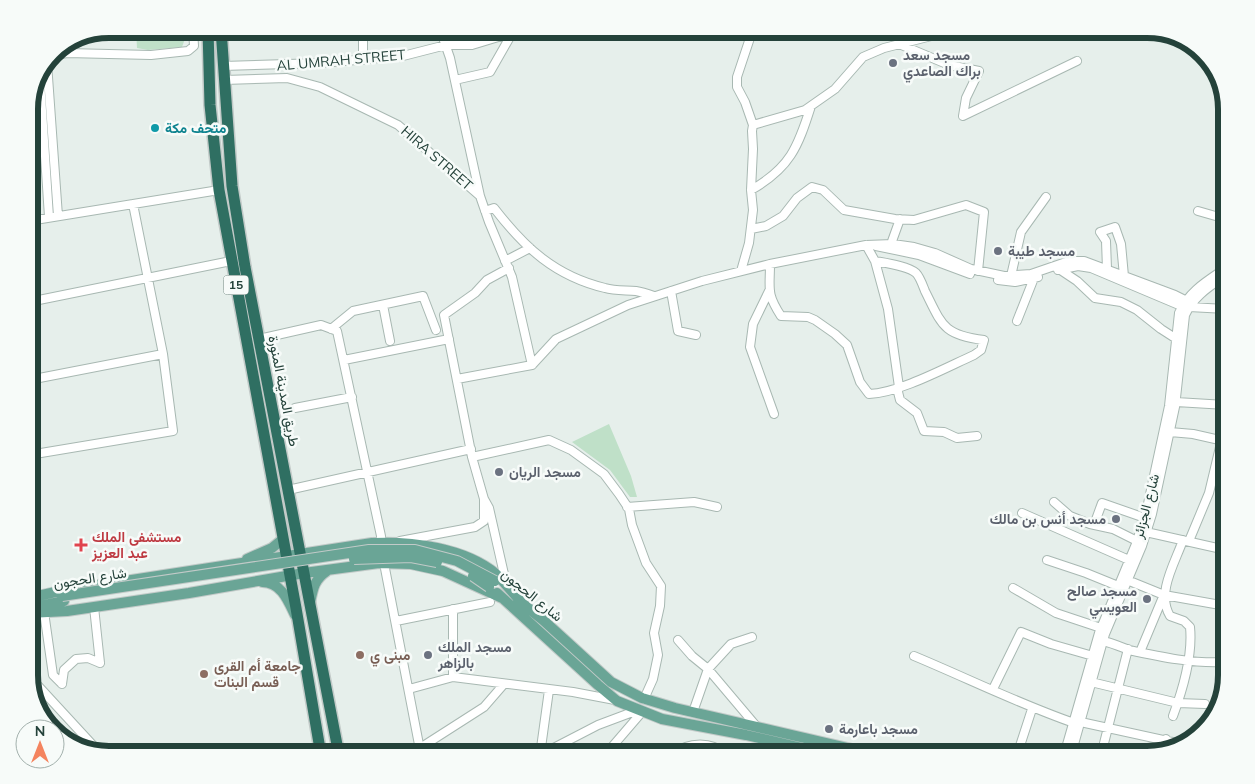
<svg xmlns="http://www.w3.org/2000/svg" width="1255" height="784" viewBox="0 0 1255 784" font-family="Mulish,Vazirmatn,sans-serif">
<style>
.green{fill:#bfe0c8}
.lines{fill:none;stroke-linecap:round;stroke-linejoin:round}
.minor-casing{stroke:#a8b8b2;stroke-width:10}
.major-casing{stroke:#c2cac8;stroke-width:12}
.highway-casing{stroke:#c2cac8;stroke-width:14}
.minor{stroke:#fff;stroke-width:8}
.major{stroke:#6aa596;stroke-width:10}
.highway{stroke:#2f6f62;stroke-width:11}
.major-bridge-casing{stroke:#c2cac8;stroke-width:12;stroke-linecap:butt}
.major-bridge{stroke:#6aa596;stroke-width:10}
.worship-dot{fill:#6b7280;stroke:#f7fbf9;stroke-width:2}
.culture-dot{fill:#0f9aa8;stroke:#f7fbf9;stroke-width:2}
.health-dot{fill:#e0444e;stroke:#f7fbf9;stroke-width:2}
.education-dot{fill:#8d6e63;stroke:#f7fbf9;stroke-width:2}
.labels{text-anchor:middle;stroke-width:5;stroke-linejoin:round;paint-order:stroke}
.shield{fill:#f7fbf9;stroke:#637a73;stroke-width:1}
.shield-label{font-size:12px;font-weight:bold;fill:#24423a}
.worship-label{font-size:14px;font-weight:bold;fill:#5b616d;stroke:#f7fbf9;text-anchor:start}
.street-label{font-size:14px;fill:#24423a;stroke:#f7fbf9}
.culture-label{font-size:14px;font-weight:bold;fill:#0d838f;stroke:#f7fbf9;text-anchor:start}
.health-label{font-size:14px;font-weight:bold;fill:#be3a42;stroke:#f7fbf9;text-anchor:start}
.education-label{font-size:14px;font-weight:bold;fill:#785e54;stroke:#f7fbf9;text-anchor:start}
.rim{fill:none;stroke:#24423a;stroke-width:6}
</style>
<rect width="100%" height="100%" fill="#e6efeb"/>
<!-- green -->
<path class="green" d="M136,29h50v7l-4,11 -34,3 -11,-2z
M609,424l22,52 6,21h-7l-20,-27 -38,-28z"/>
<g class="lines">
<defs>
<path id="minor" d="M363,29v31
M440,29l10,29 30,138
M899,44l50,21 30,6 -13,27 -3,18 114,-55
M50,56l17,-3 84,2 37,-4 6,-5 -1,-17
M47,63l11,153
M223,66l98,-3 82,-7 43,-11h26l33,-10 9,-6
M40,80l9,137
M224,80l63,-2 33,9 78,38 82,71 9,26 23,55 20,88
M455,80l35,-8 24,-42
M753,125l52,-15 30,-21 28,-32 21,-9 75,-19
M29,139l14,-3
M751,190c39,-22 47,-43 60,-84
M485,211l9,-3c31,40 61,68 111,80 10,3 21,2 31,3 6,1 12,3 18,5
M1198,211l28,8
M29,221l190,-31
M751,229l15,-3 17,-10 14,-18 15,-11 11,3 21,20 51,9 19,1 52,-15 18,7 -6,59
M891,244l9,-25
M876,246l43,9 51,19
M505,261l25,-13
M875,261l13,48 11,78
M770,264c0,25 -4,29 11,52l27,1 7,3 20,14 12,11 13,37 9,12c30,-1 76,-26 105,-39l7,-5 3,-10c-41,-5 -42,-15 -59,-49 -2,-5 -5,-14 -9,-18 -8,-7 -30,-10 -41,-12l-9,-16
M1059,269l18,12 18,17 26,4 16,8 24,19 14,9
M1107,269l-1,-28 -6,-9 15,-5 6,17 3,32
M1058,270l20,-4 13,2 95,40
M741,271l8,-28 4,-33 -2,-20 2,-41 -1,-18 1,-6 -8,-23 -8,-15v-10l16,-48
M1011,276l10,-44 25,-35
M998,280l17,2 23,-5
M671,291l7,40 18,4
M769,291l-16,33 -3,23 24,67
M29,302l202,-41
M383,305l7,36
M1189,307l37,2
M1017,321l17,-43
M331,329l22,-18 70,-15 13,34
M259,339l62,-14 16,6 44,205v11
M344,360l105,-21
M457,379l75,-14 24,-26 72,-34 74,-24 68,-17 96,-19 27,-1 21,3 21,6 36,16 33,7 27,-2 38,-13h15l91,34 16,8
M29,380l134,-26
M897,388l3,12 17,13 7,18 20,1 13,6 20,-2
M1176,402l50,3
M295,408l57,-11
M1170,432l23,2 31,7
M29,455l144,-24 -10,-77 -30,-150
M472,457l77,-17 22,10 33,24 15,20 10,15 3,16 14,38 15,23 -1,20 -6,27 4,22 -5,24 -9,20
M288,490l183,-41
M484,499l5,9 17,75
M1054,502l16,14 20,8 23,5 24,12
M627,507l67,-5 23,5
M1022,513l107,47
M1094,525l8,-22 43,15
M1146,532l80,18
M400,541l75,-14 9,-6v-22l-12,-42 -28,-142 31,-22 12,-13 22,-12
M1189,541l20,-48 17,-71
M383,558l38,197
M1047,560l39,13 32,13
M1127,580l37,15 62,11
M1013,588l43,25 45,15
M94,607l6,56
M44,612l9,63 9,9
M396,621l94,-19
M678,640l14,16 16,13 49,58
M1103,641c9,2 18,6 26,9 32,7 65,14 97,12
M1140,652l23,-55
M914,656c53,22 105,48 160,67
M29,676l71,77
M453,677l120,15 42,8
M1091,682l87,21 27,1
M62,684l2,-14 12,-11 12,-1 12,5
M409,689l44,-12v-68
M993,689l28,-57 30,12 42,12
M693,712l15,-43 23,-25 21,-7
M1173,716c10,-27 20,-60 17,-89l-6,-6 -14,-5c-14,-23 5,-53 13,-76
M1076,721l110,24
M420,748l64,-41 20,-23
M1162,751l4,-12
M302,755l18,-4
M540,755l58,-30 40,-15
M540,755l9,-65
M605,755l37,-43
M669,755c20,-13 40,-15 60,0
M1017,755l15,-46
M1064,755l35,-122 37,-89 10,-31 23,-107 10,-93c10,-22 28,-32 47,-45
M1071,755l34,-121 37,-88 10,-32 23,-107 10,-92c9,-19 24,-28 41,-40
M1101,755l27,-106"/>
<path id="major" d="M247,559l25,-11 11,-9
M262,582c19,0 26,18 33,33
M497,593l101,92 19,16 45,18 84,16 86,20
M29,598l31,-7 312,-48c39,-2 93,5 124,31 9,9 17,19 26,29
M518,600l25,20 68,62 31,16 33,10 203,47
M310,603c3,-15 4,-23 17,-32
M35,607l29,-6
M29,613l38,-2 122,-18 115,-20 75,-10 32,1 32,7 59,27"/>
<path id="highway" d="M208,29l2,76 9,85 77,418 25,147
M221,29l11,157 13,81 94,488"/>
</defs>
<!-- minor casing -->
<use href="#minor" class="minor-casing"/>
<!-- major casing -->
<use href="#major" class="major-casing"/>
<!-- highway casing -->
<use href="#highway" class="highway-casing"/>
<!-- minor -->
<use href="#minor" class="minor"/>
<!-- major -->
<use href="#major" class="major"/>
<!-- highway -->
<use href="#highway" class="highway"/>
<defs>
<path id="major-bridge" d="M354,559l57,-2 26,5
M473,576l16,11
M62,596l307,-46h46l42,11 38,20"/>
</defs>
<!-- major-bridge casing -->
<use href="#major-bridge" class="major-bridge-casing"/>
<!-- major-bridge -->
<use href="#major-bridge" class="major-bridge"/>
</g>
<!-- markers -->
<g class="worship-dot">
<circle cx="893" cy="63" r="5"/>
<circle cx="998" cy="251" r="5"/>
<circle cx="499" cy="472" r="5"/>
<circle cx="1116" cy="519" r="5"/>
<circle cx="1147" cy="599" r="5"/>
<circle cx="428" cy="655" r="5"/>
<circle cx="829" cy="729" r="5"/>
</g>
<circle class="culture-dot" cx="155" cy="128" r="5"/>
<path class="health-dot" d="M78.5 537.5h5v5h5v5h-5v5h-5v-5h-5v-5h5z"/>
<g class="education-dot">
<circle cx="360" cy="655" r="5"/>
<circle cx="204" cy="674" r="5"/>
</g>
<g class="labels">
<!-- shield labels -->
<rect class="shield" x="223.5" y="275.5" width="25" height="19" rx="4"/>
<g class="shield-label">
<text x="236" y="289">15</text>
</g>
<!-- worship labels -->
<g class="worship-label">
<text x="903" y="60">مسجد سعد<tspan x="903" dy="16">براك الصاعدي</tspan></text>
<text x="1008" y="256">مسجد طيبة</text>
<text x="509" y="477">مسجد الريان</text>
<text x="1106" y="524" text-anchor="end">مسجد أنس بن مالك</text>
<text x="1137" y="596" text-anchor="end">مسجد صالح<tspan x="1137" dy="16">العويسي</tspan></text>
<text x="438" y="652">مسجد الملك<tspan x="438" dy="16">بالزاهر</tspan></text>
<text x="839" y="734">مسجد باعارمة</text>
</g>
<!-- street labels -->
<g class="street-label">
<text transform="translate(341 60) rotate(-5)" y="5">AL UMRAH STREET</text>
<text transform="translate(437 158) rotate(41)" y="5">HIRA STREET</text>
<text transform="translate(284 391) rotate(79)" y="5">طريق المدينة المنورة</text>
<text transform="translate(1146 506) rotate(-75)" y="5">شارع الجزائر</text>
<text transform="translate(90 578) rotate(-9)" y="5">شارع الحجون</text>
<text transform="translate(532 595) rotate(39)" y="5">شارع الحجون</text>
</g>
<!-- culture labels -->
<g class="culture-label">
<text x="165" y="133">متحف مكة</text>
</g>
<!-- health labels -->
<g class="health-label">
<text x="92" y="542">مستشفى الملك<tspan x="92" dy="16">عبد العزيز</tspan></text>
</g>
<!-- education labels -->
<g class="education-label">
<text x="370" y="660">مبنى ي</text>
<text x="214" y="671">جامعة أم القرى<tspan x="214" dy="16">قسم البنات</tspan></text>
</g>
</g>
<!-- crop -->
<path d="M0 0H1255V784H0ZM109 38H1147A71 71 0 0 1 1218 109V675A71 71 0 0 1 1147 746H109A71 71 0 0 1 38 675V109A71 71 0 0 1 109 38Z" fill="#f7fbf9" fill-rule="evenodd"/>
<path class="rim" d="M109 38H1147A71 71 0 0 1 1218 109V675A71 71 0 0 1 1147 746H109A71 71 0 0 1 38 675V109A71 71 0 0 1 109 38Z"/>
<!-- north arrow -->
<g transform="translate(40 744)"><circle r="24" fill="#f7fbf9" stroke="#a3b1ad"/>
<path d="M0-4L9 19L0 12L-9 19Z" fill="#f4845f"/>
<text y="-8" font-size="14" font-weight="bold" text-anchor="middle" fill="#24423a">N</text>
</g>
</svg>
